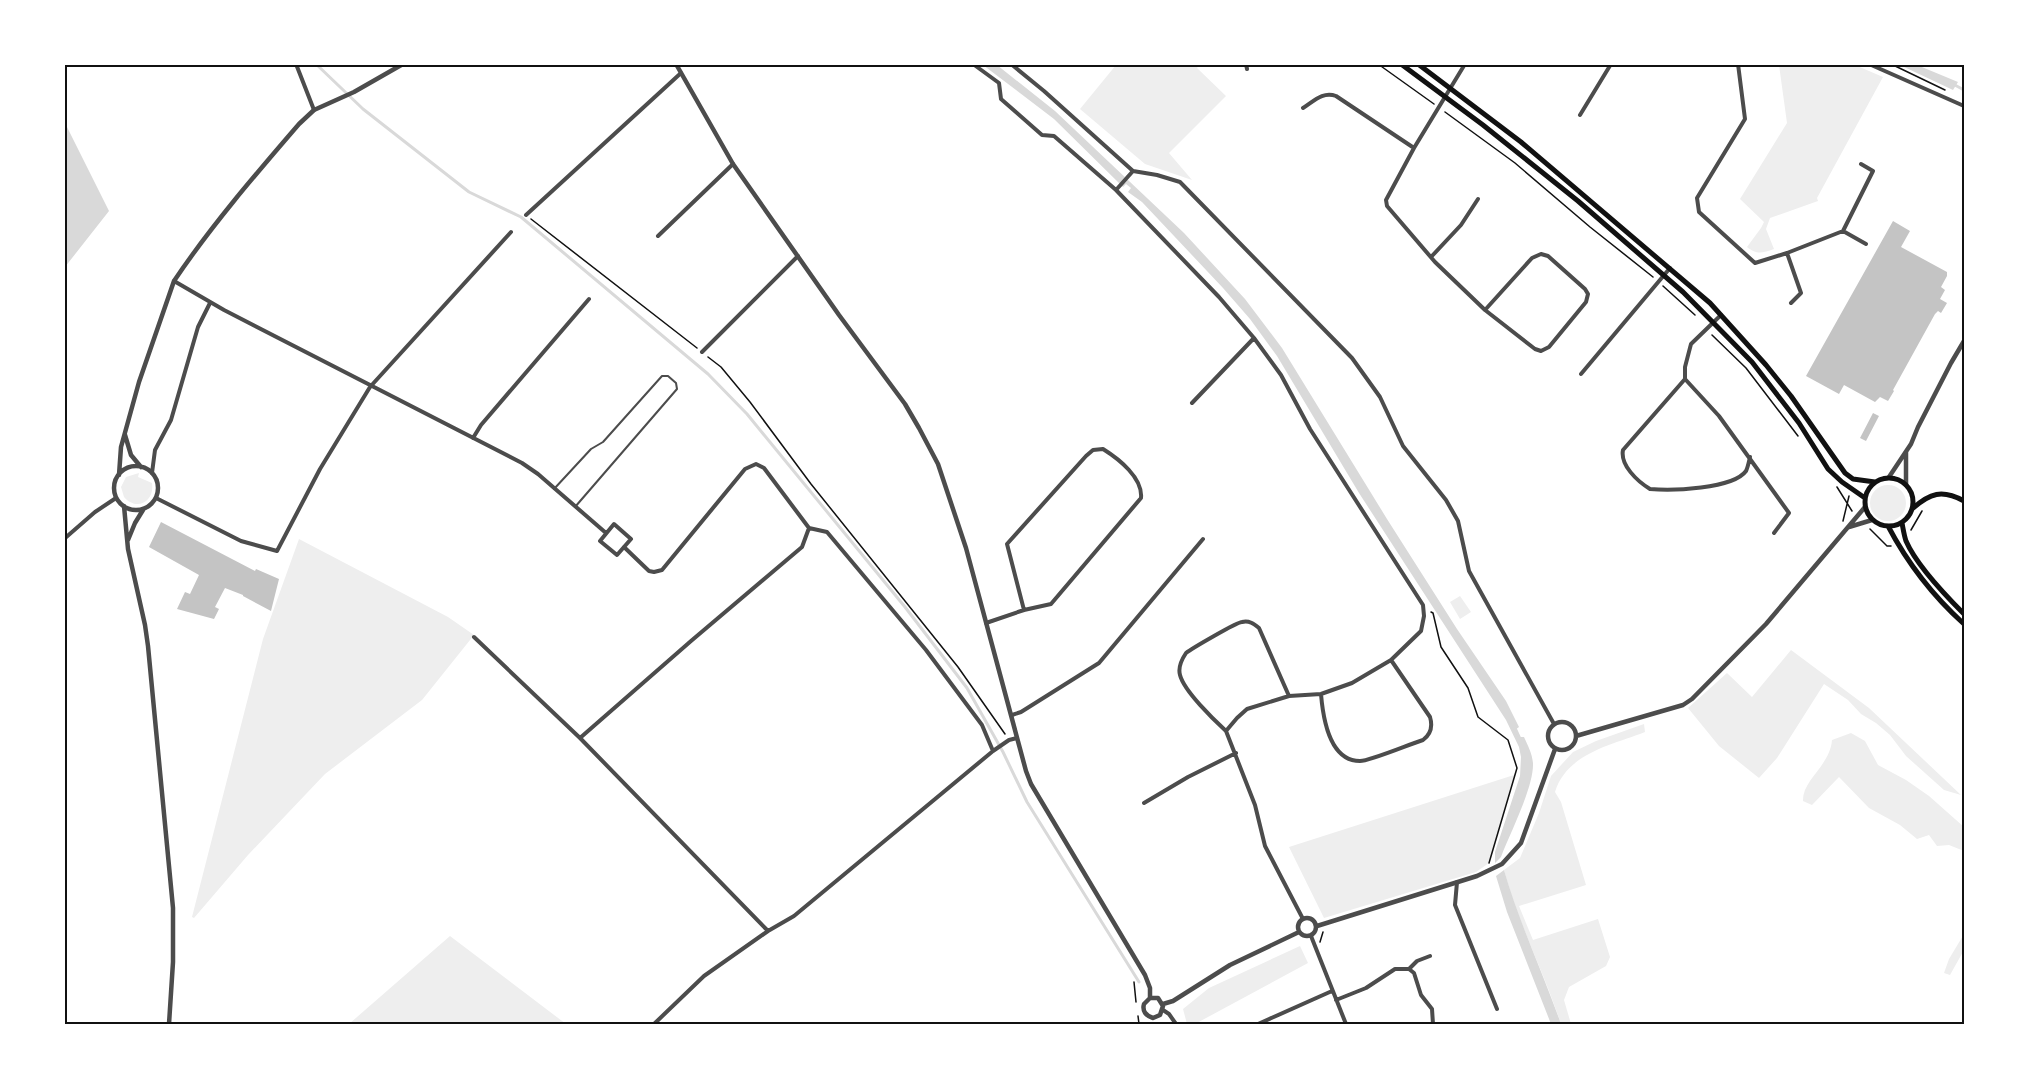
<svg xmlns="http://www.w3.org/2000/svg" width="2029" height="1089" viewBox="0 0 2029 1089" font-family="Montserrat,sans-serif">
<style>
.green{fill:#eee}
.water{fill:#d9d9d9}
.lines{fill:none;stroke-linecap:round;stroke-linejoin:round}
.stream{stroke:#d9d9d9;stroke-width:3}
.building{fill:#c4c4c4}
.path{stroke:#111;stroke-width:1.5}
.service{stroke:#4c4c4c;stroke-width:2}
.minor{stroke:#4c4c4c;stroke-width:4}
.tertiary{stroke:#4c4c4c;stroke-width:4.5}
.secondary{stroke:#111;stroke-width:5}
.neatline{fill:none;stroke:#111;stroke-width:2}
</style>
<rect width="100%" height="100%" fill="#fff"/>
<!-- green -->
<path class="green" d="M1116,65h83l-2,3 29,28 -57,57 23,27 -47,-16 -65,-55z
M1779,65h76l28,12 -66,121 1,3 -48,17 -4,11 8,20c-12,4 -17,6 -27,-2l14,-19 3,-6 -24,-23 47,-76z
M139,473l-1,4 14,6c3,18 -15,29 -28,14l-3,-10 5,-10z
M1870 503a18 18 0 1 1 36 0a18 18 0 1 1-36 0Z
M299,539l149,78 26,18 -52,65 -97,74 -77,81 -54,63 -2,-1 71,-278z
M1460,596l11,16 -11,7 -10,-17z
M1791,650l78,58 92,87 -17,-5 -38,-34 -16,-21 -14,-12 -15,-9 -13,-14 -24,-16 -47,74 -18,20 -40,-32 -31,-38 39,-35 25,24z
M1644,724l1,8c-33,13 -78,21 -90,60l6,10 25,83 -67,21 14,34 65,-21 12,38 -4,9 -37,21 -5,13 7,24h-10c-17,-52 -43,-101 -57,-154l16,-12 19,-45 12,-37 22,-24 23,-11z
M1851,733l14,8 13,24 28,15 23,16 35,31v24l-15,-6 -12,1 -8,-11 -12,4 -17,-14 -31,-17 -30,-31 -27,28 -9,-4c-1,-21 27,-35 29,-61z
M1514,775l-25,88 -13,9 -152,46 -35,-71z
M1964,934v16l-14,25 -6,-2 5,-14z
M450,936l116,88h-217z
M1300,946l8,17 -113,61h-8l-4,-15 26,-21z"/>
<!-- water -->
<path class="water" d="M983,65h14l58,46 129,122 61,66 37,49 105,171 70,110 49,72 13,26 -4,3 4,7h5c4,9 8,16 9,26 1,24 -23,70 -32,94l-6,6v-11l25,-76 1,-19 -2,-10 -13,-27 -147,-227 -82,-137 -27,-37 -27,-31 -81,-86 -14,-10 3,-4 -5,-4 -3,3 -69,-68z
M1900,65h17l41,17 -5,8z
M64,121l45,90 -44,56h-1z
M1504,870c15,52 39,103 57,154h-10l-44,-112 -11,-36z"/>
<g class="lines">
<!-- stream -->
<path class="stream" d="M316,64l47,45 106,83 52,25 187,157 39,40 158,193 62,81 36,64 24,50 112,180
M1953,84l11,6
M1514,726l6,13"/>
</g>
<!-- building -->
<path class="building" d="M1893,221l17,10 -9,16 46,25v4l-6,11 4,3 -5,9 7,4 -6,10 -3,-2 -3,3 -42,76 1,1 -6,10 -8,-4 -5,5 -31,-17 -5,9 -33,-18z
M1873,413l6,3 -13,25 -6,-3z
M161,522l94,49 1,-2 23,10 -8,32 -28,-15v-1l-18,-7 -10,19 4,2 -5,10 -37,-10 8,-17 5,2 9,-19 -50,-28z"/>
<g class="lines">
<!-- path -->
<path class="path" d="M1378,64l56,40
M1891,64l54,26
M1445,112l70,51 75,64 63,50
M531,219l166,129
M1663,286l32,29
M1712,335l34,33 52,68
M708,357l13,10 29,35 61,82 147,183 47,67
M1837,487l15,24
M1843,521l6,-25
M1870,529l17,17h4
M1911,530l11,-19
M1431,612l2,1 8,34 27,41 10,29 30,23 9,28 -28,95
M1320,942l3,-10
M1134,982l2,20
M1138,1016l1,8"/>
<!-- service -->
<path class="service" d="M554,489l37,-40 12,-7 59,-66h6l8,7 1,6 -102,118"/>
<!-- minor -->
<path class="minor" d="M296,64l18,46
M973,64l26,19 2,16 41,36 12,1 62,54 103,107 35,41 27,37 29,54 113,176 1,11 -3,15 -30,29 -39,23 -31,11 -32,2 -42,13 -10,9 -11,13 29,74 10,41 38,73
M1011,64l33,27 89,80 24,4 23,7 172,176 28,39 23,49 43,54 12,21 11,50 85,153
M1246,64l1,5
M1465,64l-51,84 -28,52 1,6 48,56 50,48 50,39 6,2 8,-4 37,-45 2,-8 -3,-5 -37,-33 -7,-2 -9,4 -47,52
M1738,64l7,55 -48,79 2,14 56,51 32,-10 56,-22 23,13
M1869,64l95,42
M1303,108c11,-7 20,-17 33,-12l78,52
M1580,115l31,-51
M1116,190l17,-19
M526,215l155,-142
M1843,231l30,-60 -12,-7
M658,236l75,-72
M1787,253l14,40 -10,10
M1431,257l30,-32 17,-26
M174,281l50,29 298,153 16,11 68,59
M1721,315l-30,29 -6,23v12l34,37 70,97 -15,20
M702,352l96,-96
M1581,374l89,-106
M1685,379l-62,71c-3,15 14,31 27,39 21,2 83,0 96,-18 2,-4 3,-10 4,-14
M1192,403l62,-65
M473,438l8,-13 108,-126
M152,473l3,-23 16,-30 27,-93 12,-24
M156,498l85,43 36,10 43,-82 50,-82 141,-155
M614,524l17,15 -14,16 -17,-14z
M809,528l18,4 99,118 56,75 11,26
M64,539l31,-27 21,-14
M624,547l25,24 5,1 8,-2 83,-101 11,-5 8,4 45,60
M986,623l38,-13 27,-6 90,-106c2,-20 -22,-39 -38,-49l-10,1 -7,6 -79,88 17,66
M474,637l106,101 188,193
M1321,694c2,24 8,67 39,67 10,0 50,-17 63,-21 8,-6 10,-13 7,-23l-39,-57
M1012,715l9,-3 78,-49 104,-124
M1226,731c-12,-11 -42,-40 -46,-56 -2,-7 2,-16 6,-22 5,-4 51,-31 56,-31 7,-2 12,2 17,6l30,68
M580,738l111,-97 111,-94 7,-19
M1144,803l44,-26 48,-24
M1457,882l-2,23 42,104
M1311,936l35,88
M1409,969l8,-8 13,-5
M1336,1000l30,-12 29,-19h14l5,4 7,22 11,14 1,15
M1163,1010l6,4 7,10
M654,1024l50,-48 64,-45 26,-15 199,-165 16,-11 8,-2
M1258,1024l74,-33"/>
<!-- tertiary -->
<path class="tertiary" d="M676,64l57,100 106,151 66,89 14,24 19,36 28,84 60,223 5,13 114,191 5,13v10
M125,435l6,20 10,12
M1906,452v33
M114 488a22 22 0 1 1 44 0a22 22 0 1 1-44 0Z
M119,475l2,-28 18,-65 35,-101c37,-55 81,-106 125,-157l15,-14 40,-18 49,-28
M1889,477l22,-33 7,-17 33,-64 13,-22
M124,506l4,43 17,76 3,21 25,262v54l-4,62
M1849,527l23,-7
M128,540l7,-17 8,-13
M1548 736a14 14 0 1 1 28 0a14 14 0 1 1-28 0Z
M1576,736l107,-31 9,-6 74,-75 99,-117
M1298 927a9 9 0 1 1 18 0a9 9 0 1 1-18 0Z
M1317,926l160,-50 25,-12 19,-21 34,-94
M1150,998h8l5,8 -3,9 -7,3
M1150,998l-6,6c-2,7 2,12 9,14
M1163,1004l10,-3 57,-36 69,-33"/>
<!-- secondary -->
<path class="secondary" d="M1401,64l82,61 95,76 105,91 69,70 47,61 29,46 14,13 23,16
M1418,64l103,78 189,161 56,62 25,31 54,77 8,6 22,3
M1865 502a24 24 0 1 1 48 0a24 24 0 1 1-48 0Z
M1912,509c18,-16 30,-20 52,-8
M1902,523c1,5 2,12 4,18 10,23 40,55 58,73
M1888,526c20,38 45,70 76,98"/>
</g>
<!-- border -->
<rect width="2029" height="1089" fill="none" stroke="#ffffff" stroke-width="132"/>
<rect x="66" y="66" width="1897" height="957" class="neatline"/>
</svg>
